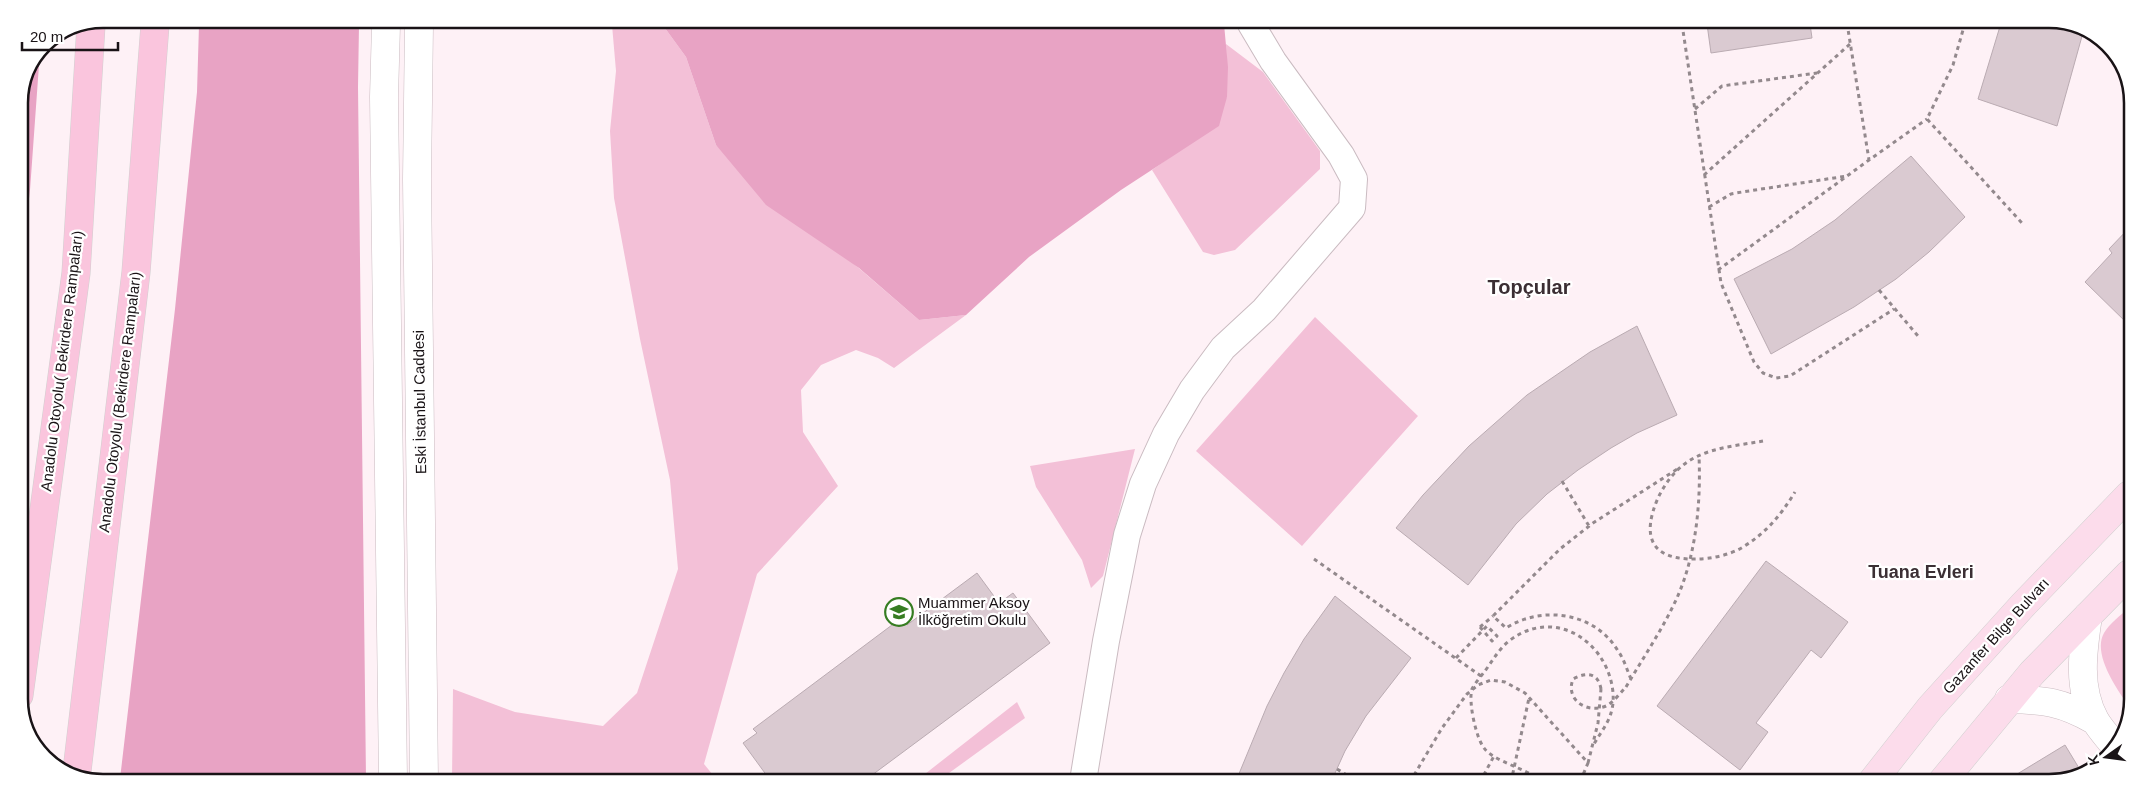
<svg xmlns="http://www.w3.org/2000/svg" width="2151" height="802" viewBox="0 0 2151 802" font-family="Arial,sans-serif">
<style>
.green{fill:#f3c0d7}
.forest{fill:#e8a3c4}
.building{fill:#dacad1;stroke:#baabb2}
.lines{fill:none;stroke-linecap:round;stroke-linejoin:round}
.street-casing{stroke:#cabbc1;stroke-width:28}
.secondary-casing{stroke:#cabbc1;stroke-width:29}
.primary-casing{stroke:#d1d0d0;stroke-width:29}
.highway-casing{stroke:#d1d0d0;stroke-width:29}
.path{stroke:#93898d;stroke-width:3;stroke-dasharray:4 4;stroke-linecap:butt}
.street{stroke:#fff;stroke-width:26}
.secondary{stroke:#fff;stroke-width:28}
.primary{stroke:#fcdceb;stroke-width:28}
.highway{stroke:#fac5dd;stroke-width:28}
.path-bridge{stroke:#93898d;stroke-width:3;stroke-dasharray:4 4;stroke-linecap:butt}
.labels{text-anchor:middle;stroke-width:4.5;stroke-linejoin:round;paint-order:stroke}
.street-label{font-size:15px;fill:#191316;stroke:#fff}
.poi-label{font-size:15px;fill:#191316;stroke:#fff;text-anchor:start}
.quarter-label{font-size:18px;font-weight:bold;fill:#3b2f34;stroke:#fff}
.district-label{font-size:20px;font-weight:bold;fill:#3b2f34;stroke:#fff}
.rim{fill:none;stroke:#191316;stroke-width:2.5}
</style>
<rect width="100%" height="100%" fill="#fef1f6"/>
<!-- green -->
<path class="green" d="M662,24l24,33 30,88 203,175 47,-5 -72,53 -16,-10 -22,-8 -35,15 -20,25 2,42 35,54 -81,88 -53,190 13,16h-265l1,-91 62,23 88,14 34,-33 41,-124 -8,-89 -30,-141 -26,-141 -4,-67 6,-60 -4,-46z
M1226,44l37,28 57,79v18l-85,81 -21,5 -11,-3 -51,-82 24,-17 51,-56z
M1315,317l103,99 -116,130 -106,-95z
M1135,449l-32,127 -12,12 -9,-28 -46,-73 -6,-21z
M2129,608l-1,97c-11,-16 -36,-51 -24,-72 5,-9 17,-18 25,-25z
M1017,702l8,16 -87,63h-22z"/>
<!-- forest -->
<path class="forest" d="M662,24h562l4,43 -1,30 -8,29 -98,64 -92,67 -63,58 -47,5 -60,-52 -93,-63 -50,-60 -30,-88z
M199,25h160l-1,62 8,692h-246l55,-470 22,-217z
M40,51l-10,139 -11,96v-189z"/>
<!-- building -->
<path class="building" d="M2001,23h75l8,6 -27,97 -79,-27z
M1707,24h103l2,14 -101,15z
M1911,156l54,61 -36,35 -33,27 -42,28 -83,47 -37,-75 58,-30 43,-29z
M2131,226l-1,100 -45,-44 27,-29 -3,-4z
M1637,326l40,89 -40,18 -26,15 -33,22 -31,24 -31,30 -48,61 -72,-57 27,-33 46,-49 58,-51 63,-43z
M1766,561l82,61 -27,36 -10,-8 -55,73 12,9 -28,38 -83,-64z
M977,573l22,30 14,-10 37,50 -186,138 -94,-1 -27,-37 14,-10 -4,-4 151,-113 3,9z
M1335,596l76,62 -45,58 -21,35 -14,31 -95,-1 31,-75 17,-33 20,-34z
M2065,745l17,28 -33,10h-37l-3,-4z"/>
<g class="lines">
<defs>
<path id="street" d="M1083,781l23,-140 21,-106 16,-51 23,-50 26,-44 31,-42 41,-38 88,-102 2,-29 -13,-24 -68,-94 -22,-37"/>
<path id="secondary" d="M386,25l-2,72 9,682
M419,25l-2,154 7,601
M2088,616c-5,34 -11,72 7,104 5,9 13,17 19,25
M2009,699c36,1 53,3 85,21"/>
<path id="primary" d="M1871,783l59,-75 94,-104 105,-109
M1941,783l91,-110 97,-99"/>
<path id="highway" d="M19,695l57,-422 15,-248
M76,779l60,-507 19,-247"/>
</defs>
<!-- street casing -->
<use href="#street" class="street-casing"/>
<!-- secondary casing -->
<use href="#secondary" class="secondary-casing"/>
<!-- primary casing -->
<use href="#primary" class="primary-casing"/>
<!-- highway casing -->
<use href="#highway" class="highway-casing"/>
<!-- path -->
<path class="path" d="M1847,23l22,137 58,-41
M1965,23l-12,42 -26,54 95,104
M1682,24l39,259 33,79 9,11 13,5 14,-2 104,-67
M1695,109l27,-23 95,-13
M1704,175l146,-131
M1709,207l22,-13 11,-2 105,-16
M1718,270l151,-110
M1879,290l39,46
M1763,441c-22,4 -47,6 -67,16 -17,8 -30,24 -38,41 -17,39 -7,62 38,61 15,0 34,-4 47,-12 23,-14 38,-32 52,-55
M1562,481l27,45
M1314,559l167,117
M1480,627l13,-11
M1456,658l31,-32
M1631,679c-4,-9 -7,-20 -13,-28 -23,-39 -76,-46 -112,-23l-13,-12 67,-67 33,-26 86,-55
M1626,687c17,-29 36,-57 50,-87 20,-43 25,-97 23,-144
M1588,763l10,-40 3,-34
M1337,769l21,13
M1410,782l32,-54 25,-34 11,-9 13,-5 14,2 20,11 63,70 -8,19
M1480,782l14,-26
M1511,782l18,-84
M1542,782c-15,-14 -48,-20 -58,-34 -8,-10 -16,-47 -12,-59 3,-6 9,-13 13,-18 8,-11 14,-22 24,-30 31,-24 68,-16 90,14 11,15 18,39 12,58 -3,11 -13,23 -18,33"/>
<!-- street -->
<use href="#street" class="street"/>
<!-- secondary -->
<use href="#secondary" class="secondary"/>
<!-- primary -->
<use href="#primary" class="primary"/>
<!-- highway -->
<use href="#highway" class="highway"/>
<!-- path-bridge -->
<path class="path-bridge" d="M1480,627l12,14 5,-5 -10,-10
M1601,689c-3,-17 -15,-17 -28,-10 -8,21 14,35 33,27 8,-4 14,-13 20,-19"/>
</g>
<!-- icons -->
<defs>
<symbol id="school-ring" viewBox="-11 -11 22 22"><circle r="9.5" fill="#fff" stroke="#367d22" stroke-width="1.5"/><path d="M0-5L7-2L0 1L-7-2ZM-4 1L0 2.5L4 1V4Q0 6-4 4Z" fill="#367d22"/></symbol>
</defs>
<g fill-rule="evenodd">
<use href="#school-ring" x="883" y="596" width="32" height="32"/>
</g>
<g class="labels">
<!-- street labels -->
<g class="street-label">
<text transform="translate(62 361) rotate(-83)" y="5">Anadolu Otoyolu( Bekirdere Rampaları)</text>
<text transform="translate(120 402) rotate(-83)" y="5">Anadolu Otoyolu (Bekirdere Rampaları)</text>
<text transform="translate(420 402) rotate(-91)" y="5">Eski İstanbul Caddesi</text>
<text transform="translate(1996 636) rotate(-48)" y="5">Gazanfer Bilge Bulvarı</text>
</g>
<!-- poi labels -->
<g class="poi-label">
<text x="918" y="608">Muammer Aksoy<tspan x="918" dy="17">İlköğretim Okulu</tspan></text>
</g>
<!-- quarter labels -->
<g class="quarter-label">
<text x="1921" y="578">Tuana Evleri</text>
</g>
<!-- district labels -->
<g class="district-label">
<text x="1529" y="294">Topçular</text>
</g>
</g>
<!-- crop -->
<path d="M0 0H2151V802H0ZM103 28H2049A75 75 0 0 1 2124 103V699A75 75 0 0 1 2049 774H103A75 75 0 0 1 28 699V103A75 75 0 0 1 103 28Z" fill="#fff" fill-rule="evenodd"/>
<path class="rim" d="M103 28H2049A75 75 0 0 1 2124 103V699A75 75 0 0 1 2049 774H103A75 75 0 0 1 28 699V103A75 75 0 0 1 103 28Z"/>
<!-- north arrow -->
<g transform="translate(2106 757) rotate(256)" stroke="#ffffff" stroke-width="4" paint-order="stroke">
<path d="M0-4L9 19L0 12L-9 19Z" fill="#191316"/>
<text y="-8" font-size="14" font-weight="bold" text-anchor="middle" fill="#191316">K</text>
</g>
<!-- scale -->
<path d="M22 42v8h96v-8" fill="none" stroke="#191316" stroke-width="2.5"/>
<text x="30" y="42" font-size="15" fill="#191316" stroke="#ffffff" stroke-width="4" paint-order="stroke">20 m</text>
</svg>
